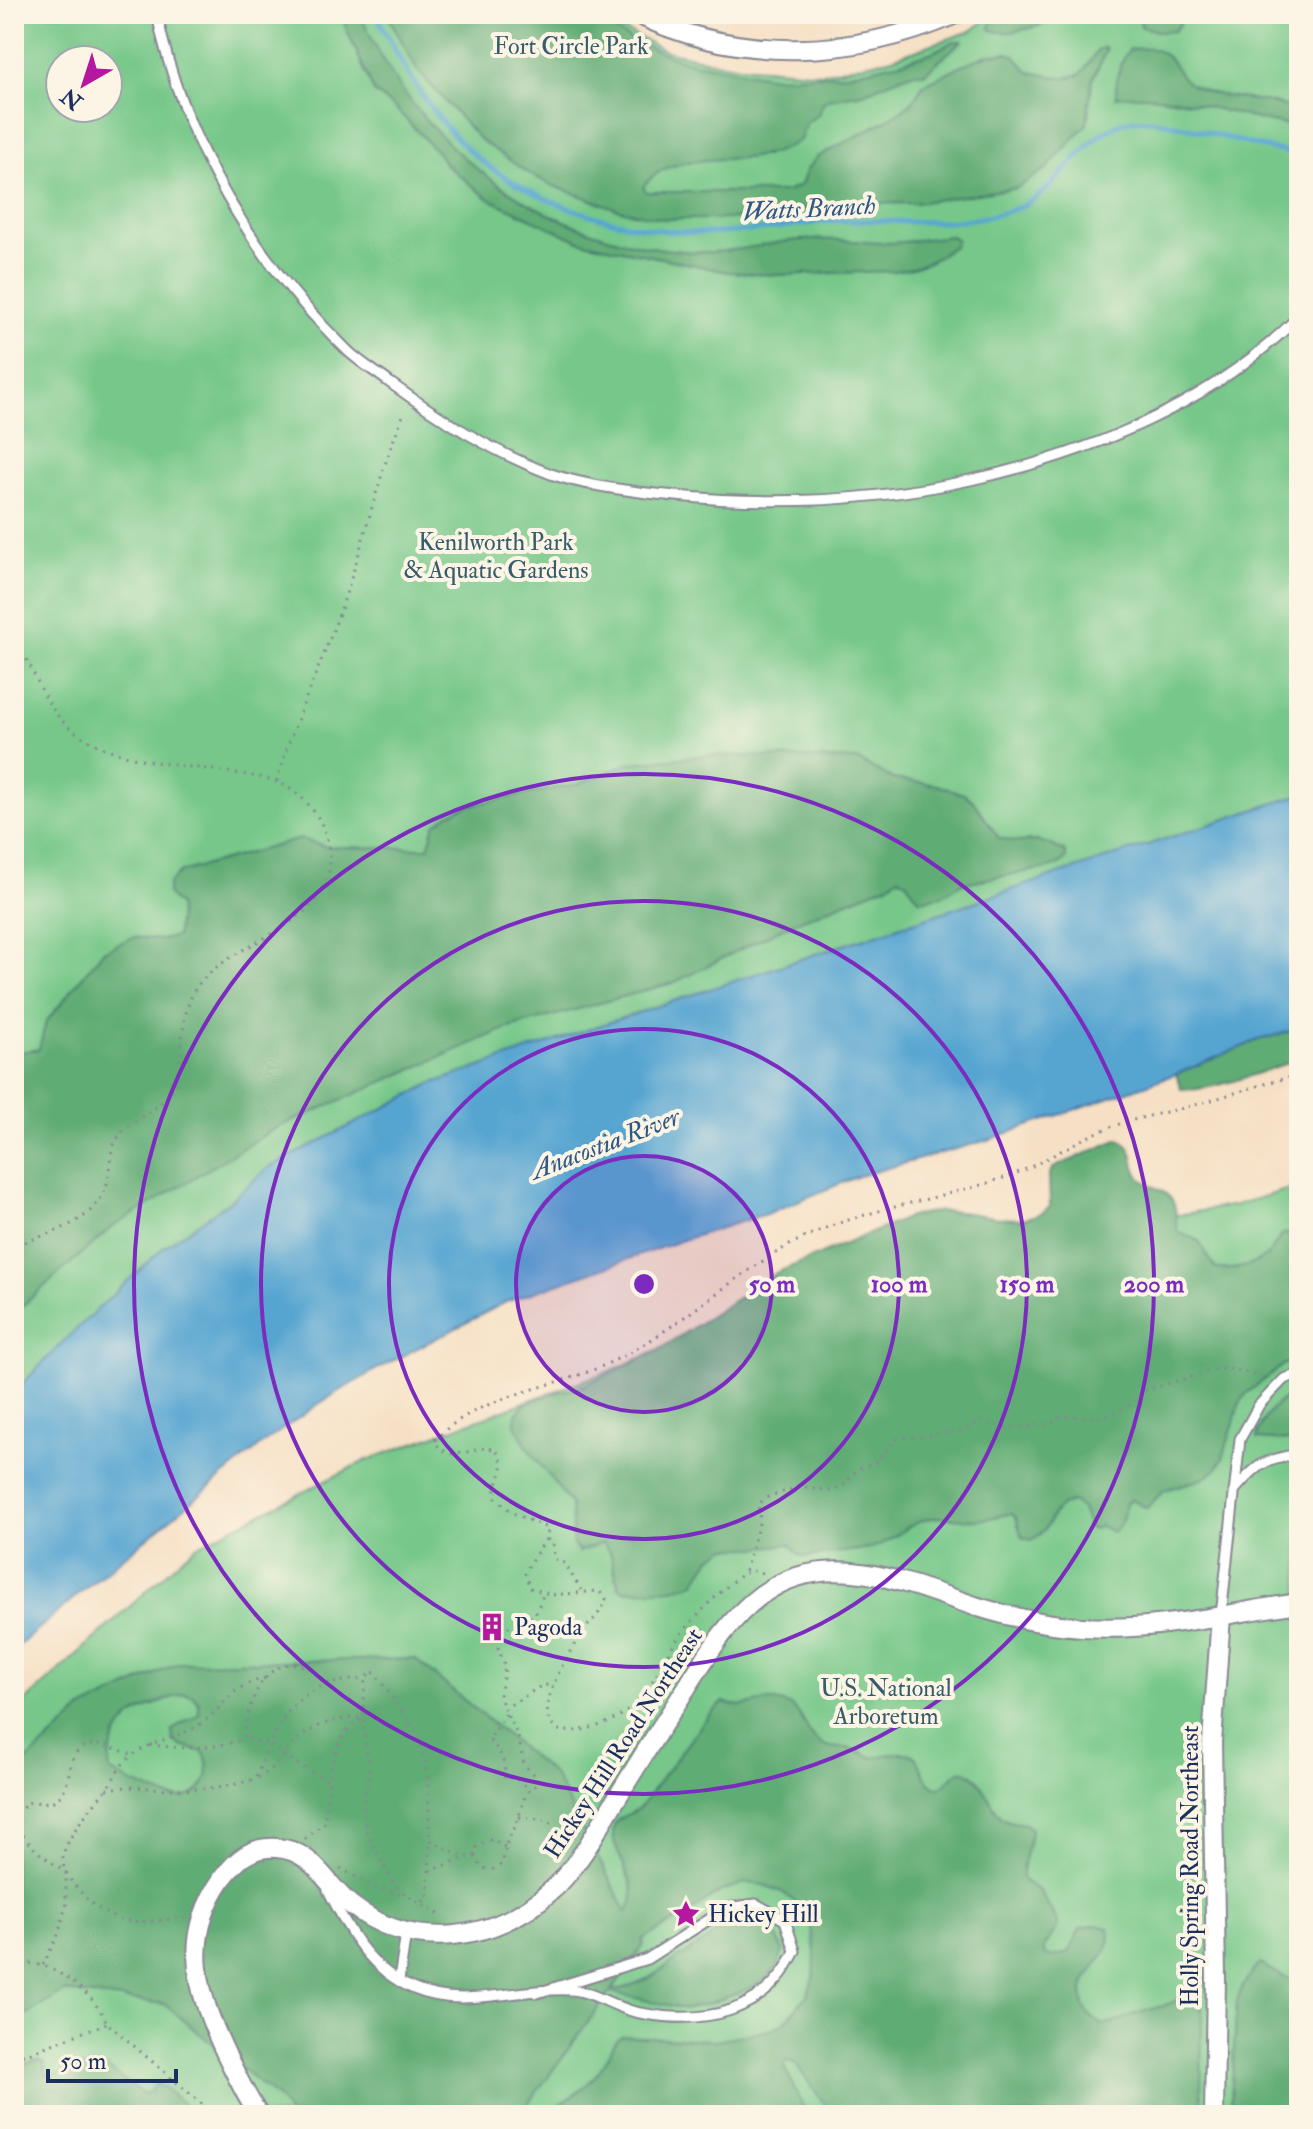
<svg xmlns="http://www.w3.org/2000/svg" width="1313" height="2129" viewBox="0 0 1313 2129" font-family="'IM FELL Double Pica',serif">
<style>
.green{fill:#76c789;stroke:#487b74;stroke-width:2;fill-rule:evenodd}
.forest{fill:#60ac75;stroke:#3e6e6a;stroke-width:2;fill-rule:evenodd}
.water{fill:#57a5d1;stroke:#396a98;stroke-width:2}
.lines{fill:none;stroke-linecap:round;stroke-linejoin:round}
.stream{stroke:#57a5d1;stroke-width:5}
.service-casing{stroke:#888892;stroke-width:13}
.minor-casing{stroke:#888892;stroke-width:22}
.path{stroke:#888892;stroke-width:3;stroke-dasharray:2 6;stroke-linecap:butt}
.service{stroke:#fff;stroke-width:9}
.minor{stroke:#fff;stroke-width:18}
.ring{fill:none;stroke:#7b2cbf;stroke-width:4}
.labels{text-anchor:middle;stroke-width:8;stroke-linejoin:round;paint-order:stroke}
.park-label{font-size:24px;fill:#365d6b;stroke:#fcf5e5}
.poi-label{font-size:24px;fill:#1b2f5e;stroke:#fcf5e5;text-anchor:start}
.street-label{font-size:24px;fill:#1b2f5e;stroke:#fcf5e5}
.water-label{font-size:26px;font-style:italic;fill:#305886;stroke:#fcf5e5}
.centre{fill:#7b2cbf;stroke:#fcf5e5;stroke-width:4}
.ring-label{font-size:24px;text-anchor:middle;font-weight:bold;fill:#7b2cbf;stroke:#fcf5e5;stroke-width:8;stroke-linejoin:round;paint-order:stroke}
</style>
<rect width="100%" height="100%" fill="#fcf5e5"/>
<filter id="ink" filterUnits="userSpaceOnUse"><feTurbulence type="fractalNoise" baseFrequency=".0125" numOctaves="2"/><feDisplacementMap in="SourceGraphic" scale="16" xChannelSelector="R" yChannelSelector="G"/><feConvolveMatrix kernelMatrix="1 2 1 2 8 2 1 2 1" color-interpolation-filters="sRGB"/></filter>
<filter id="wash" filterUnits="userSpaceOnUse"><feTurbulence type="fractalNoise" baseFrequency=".006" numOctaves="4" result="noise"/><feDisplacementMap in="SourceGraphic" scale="32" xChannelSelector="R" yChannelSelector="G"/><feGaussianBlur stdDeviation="1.8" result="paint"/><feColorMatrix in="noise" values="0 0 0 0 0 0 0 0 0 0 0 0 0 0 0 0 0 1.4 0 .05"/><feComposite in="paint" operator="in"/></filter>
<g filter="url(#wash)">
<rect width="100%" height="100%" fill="#f6e0c5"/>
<!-- green -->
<path class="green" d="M14,14h579l73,37 62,14 94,8 67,-14 82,-28 23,-17h305v781l-689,227 -179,62 -163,84 -38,33 -67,47 -96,90 -40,41 -13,17zM60,60h48v48h-48z
M1299,1186v929h-1285v-403l182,-166 169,-85 247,-91 122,-52 316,-81 186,-32z"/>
<!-- forest -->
<path class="forest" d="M340,14h21c55,138 194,235 343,238 32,1 64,-10 96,-12 28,-3 57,3 85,3 22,0 44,-5 66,-7l6,4 -3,6 -23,15 -18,7 -20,3 -118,4 -47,-3 -149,-31 -90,-42 -44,-35 -8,-12 -42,-44 -21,-16z
M387,14h200l45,26 35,15 26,8 81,14 73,-3 58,-13 28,-9 21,-11h8l-37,32h-14l-48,20 -35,6 -5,4 -5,12 -11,7 -7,18c-11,7 -22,12 -34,15 -38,9 -97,-5 -123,32l3,5h140l15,-7 6,-16 10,-12 75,-40 19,-14 12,-18 39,-20 26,-10 20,-2 7,3 14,16 34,6 18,-4 17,-24 7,-3 1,3 -14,31 -5,43 -40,44 -30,20 -102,15 -62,1 -125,15h-64l-44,-9 -69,-25 -26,-14 -46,-32 -61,-68z
M996,14h77c-19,6 -66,26 -83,15l2,-12z
M1140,14h48l-14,17 -13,1 -20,-5z
M1148,48c34,7 22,30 52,41 22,9 46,9 68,13 11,2 21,6 31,8v16c-61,-5 -121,-37 -183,-29 0,-17 2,-34 14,-48z
M711,755l147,5 35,19 44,6 29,10 7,6 26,37 18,4 21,-1 14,4 13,7 1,6 -8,7 -10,3 -85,15 -22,13 -21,4 -14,-18 -7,-5 -12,8 -94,38 -120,60 -168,46 -229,99 -165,100 -97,85v-260l25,-4 7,-27 57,-71 30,-14 29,3 15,-4 2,-30 -12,-12 2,-11 12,-11 119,-33 27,8 101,1 7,-24 14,-10 18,-8 111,-22 52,-21z
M1299,1029v30c-27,9 -93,35 -118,30l-5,-15 82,-34z
M1119,1139c20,12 10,23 21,38 8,10 24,11 32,23 6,9 2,22 6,32l21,9 16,27c15,4 39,-2 51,-12 6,-5 11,-15 16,-22l17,-1v124l-16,8 -36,28 -8,12 -16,53 -8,13 -16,9 -35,10 -17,18 -16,-8 -5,3 -5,21 -8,8 -13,-6 -5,3 -6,-1 -7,-19 -10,-7c-26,6 -16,24 -40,38l-10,-3 -6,-19 -4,-4c-12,0 -24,6 -36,6 -15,0 -30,-5 -44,-2 -19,3 -33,17 -50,26 -18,8 -36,6 -55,10 -20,3 -24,8 -37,-10l-35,4h-30l-14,10 -16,24 -6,3 -17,4 -44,2 -9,-3 -9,-35 -8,-10 -23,9 -6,-7 -2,-40 -42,-55 -14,-25 1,-11 9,-10 23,-10 28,-5 78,-36 122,-80 131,-55c17,-6 33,-8 51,-6 31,2 65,17 92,-5l-1,-32 4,-7z
M1299,1388v51l-11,2 -31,-2c1,-19 24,-42 42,-51z
M415,1659l139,116 73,137c21,-26 -24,-66 -12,-88 5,-10 18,-9 25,-17l68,-91 16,-14c20,11 38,-7 59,1 20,6 20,24 32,36 11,12 27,7 41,11 5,2 11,5 17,8 66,-18 33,16 66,30 10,-3 15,-19 26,-17 16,3 26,36 36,46 6,6 18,6 25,7l5,5c-1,19 -10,28 -9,50 5,6 11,8 17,12 4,4 19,30 19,36l-14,19v7l5,4c29,-4 18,-9 32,-29l15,-3 13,3c7,25 -23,40 -26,62 -2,9 0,17 6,24 15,21 30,4 49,-1 21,-6 34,-9 53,-20l7,4 4,12 -1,106h-369l-36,-51 -9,-4 -3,6 23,49h-265c25,-14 48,-28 63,-53 6,-9 7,-18 16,-26l94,4 55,-10 15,-8 22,-27 7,-17 1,-26 -5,-30 -11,-17 -17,-13 -18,-7 -19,-2 -24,8 -41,28 -38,21 2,4 -32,46 13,-2 24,-10 90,-60 11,-2 15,6 11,12 7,17 -5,15 -12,12 -15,10 -43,16 -23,5 -75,-17 -90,123h-231l-9,-15 -116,-96 -100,-12 -50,30v-249l68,-64 96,-46zM185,1694l8,2 6,7v11c-10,7 -19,8 -27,17l1,9 8,6 22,6c13,23 -2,48 -29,46 -9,0 -57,-22 -64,-27 -4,-17 7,-42 20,-53 10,-9 42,-21 55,-24z
M1261,1964l23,13 15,4v134h-69l7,-115c5,-13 12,-29 24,-36z
M39,2060l5,3 3,12 5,2 19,-8 34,-3 38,28 7,-2 6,-8 10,5 28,25 -180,1v-49z"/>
<!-- water -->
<path class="water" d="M1299,795v234l-41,11 -82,34 -188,66 -129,36 -93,38 -83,26 -177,62 -129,67 -57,34 -54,38 -185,151 -67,58v-254l13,-17 40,-41 96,-90 67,-47 38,-33 163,-84 179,-62z"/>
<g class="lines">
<!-- stream -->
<path class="stream" d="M376,14c23,44 47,90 82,126 65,65 172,95 262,93 38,-1 76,-9 114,-12 61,-3 127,10 186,-14 42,-18 67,-80 113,-87 13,-2 30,2 42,5 41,8 83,24 124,29"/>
</g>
</g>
<g filter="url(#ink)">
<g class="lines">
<defs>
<path id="service" d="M157,14c25,127 98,248 192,338 12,11 27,20 40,30 50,36 103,70 162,92 32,11 71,16 105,20 106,12 210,9 314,-14 119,-26 242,-76 329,-164
M1234,1491c23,-27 29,-31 65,-37
M1221,1616l19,-177 19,-34 25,-26 15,-5
M328,1890c20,40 42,80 86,99 50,21 104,-2 156,1 24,1 46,19 70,23 64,12 126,1 155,-62l-10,-31 -29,-16 -29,4 -80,51 -110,34
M399,1980l7,-47"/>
<path id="minor" d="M637,14c102,49 216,45 319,0
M259,2115c-13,-18 -22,-39 -32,-59 -29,-61 -47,-116 -5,-177 14,-19 29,-33 55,-31 36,2 49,37 74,57 62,48 143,37 200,-14 15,-13 27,-30 38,-47 30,-50 61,-100 93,-149 23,-36 44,-74 79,-100 66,-49 146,-11 214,11 35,11 71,19 107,21 74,5 145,-14 217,-24
M1214,2115l2,-138 -4,-235 9,-126"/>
</defs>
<!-- service casing -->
<use href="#service" class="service-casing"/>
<!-- minor casing -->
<use href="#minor" class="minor-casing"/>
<!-- path -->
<path class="path" d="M973,19l10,-5
M14,639c21,27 27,64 54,87 44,38 112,38 166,47 20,3 41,5 58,17 20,14 34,35 37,60 11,76 -94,87 -131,135 -19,26 -14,68 -22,99 -16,29 -45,33 -59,55 -9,13 -6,33 -11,48 -13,38 -59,46 -92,59
M277,781c17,-63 47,-121 68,-184 21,-61 34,-126 60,-186
M547,1539l6,5 1,15 10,4 18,28
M745,1571l15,-51 -2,-15 7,-7 33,-11 35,4 11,-6 14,-16 18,-7 20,-23 62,-7 24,-11c22,7 31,9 54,4 11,-2 17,-1 25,-9 36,1 47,5 78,-18l1,-6 77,-23h16l33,9
M762,1573c-6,-3 -11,-3 -17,0 -17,8 -58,52 -69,68 -14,20 -23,45 -40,62 -17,18 -47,29 -72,28 -14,-1 -18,-15 -16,-27 2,-20 25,-60 38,-76 8,-10 17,-17 20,-29l-7,-8 -47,4 -22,-7 -5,-14 4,-10 19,-28 -1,-8 -34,-15 -17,-15c-3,-22 16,-28 -1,-49 -30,-4 -40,18 -61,-8 44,-48 119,-51 175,-78 69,-32 124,-90 192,-124 65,-32 141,-39 208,-63 31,-11 57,-30 87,-43 30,-14 67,-19 99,-28 35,-10 68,-22 104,-30
M329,1684c-49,-51 -82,6 -85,55l25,4 15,13 45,25
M504,1709l37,-23 13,-2
M506,1714l-17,26c12,11 17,23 16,39l10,-2 14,13
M150,1745c36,4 59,5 94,-6
M256,1777c23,-57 37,-96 109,-98
M107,1789c23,-4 44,0 67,0 26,1 56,-2 80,-10 17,-5 25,-20 36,-32 19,-21 46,-30 73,-29l6,52 -5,38 2,23 26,50 14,14 37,22
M519,1817c35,4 43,1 36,42
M305,1839l19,-16c6,-35 3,-85 39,-105l2,-39 5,-7 5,1c15,21 33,44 44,68 11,25 9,70 11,99l35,17 9,-1 8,12 8,2c15,-3 13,-12 16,-24 1,-7 8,-16 11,-23 6,-17 4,-29 21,-39l-1,-7 -13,-12 -6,-29 -14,-27 -4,-13 5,-29 -12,-33 42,-19 9,-22
M474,1856l3,-10 15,-7 13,8
M340,1868l33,19 33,8
M430,1871l34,-13
M423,1902l5,-6 2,-56
M185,1918c-19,1 -42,6 -61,2 -17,-3 -28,-13 -41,-25 -8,-9 -21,-23 -20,-37 2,-20 29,-52 42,-67 8,-9 12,-22 21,-30 24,-23 54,-22 76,-38 27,-20 26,-36 64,-45
M14,1964c35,-8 80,29 93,59l102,87
M43,1965l16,-32 7,-29v-31c-20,-16 -51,-32 -48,-60l9,-10c10,-2 24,2 31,-5 8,-7 10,-20 12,-30 7,-36 39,-22 63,-13
M14,2055l15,-2 78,-30"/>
<!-- service -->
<use href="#service" class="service"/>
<!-- minor -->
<use href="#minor" class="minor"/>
</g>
</g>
<!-- distance rings -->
<circle cx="644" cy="1284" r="128" fill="#7b2cbf" fill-opacity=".12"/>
<g class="ring">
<circle cx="644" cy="1284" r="128"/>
<circle cx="644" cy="1284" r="255"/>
<circle cx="644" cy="1284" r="383"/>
<circle cx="644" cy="1284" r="510"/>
</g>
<!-- icons -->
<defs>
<symbol id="building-bare" viewBox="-9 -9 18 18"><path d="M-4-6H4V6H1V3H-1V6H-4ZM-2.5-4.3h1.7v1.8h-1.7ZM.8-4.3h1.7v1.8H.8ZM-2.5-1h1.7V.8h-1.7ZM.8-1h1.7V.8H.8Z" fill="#b5179e" stroke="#fcf5e5" stroke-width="2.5" paint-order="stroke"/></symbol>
<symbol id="sight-bare" viewBox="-9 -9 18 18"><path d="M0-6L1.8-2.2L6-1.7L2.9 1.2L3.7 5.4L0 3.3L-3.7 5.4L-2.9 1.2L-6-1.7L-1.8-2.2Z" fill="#b5179e" stroke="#fcf5e5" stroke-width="2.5" paint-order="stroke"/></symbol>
</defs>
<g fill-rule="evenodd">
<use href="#building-bare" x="472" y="1607" width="40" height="40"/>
<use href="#sight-bare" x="666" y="1894" width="40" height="40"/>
</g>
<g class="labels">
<!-- park labels -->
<g class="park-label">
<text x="571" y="54">Fort Circle Park</text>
<text x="496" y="550">Kenilworth Park<tspan x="496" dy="28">&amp; Aquatic Gardens</tspan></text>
<text x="886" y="1696">U.S. National<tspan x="886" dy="28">Arboretum</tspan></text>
</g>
<!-- poi labels -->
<g class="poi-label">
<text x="514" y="1635">Pagoda</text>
<text x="708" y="1922">Hickey Hill</text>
</g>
<!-- street labels -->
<g class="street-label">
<text transform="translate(623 1743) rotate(-57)" y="8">Hickey Hill Road Northeast</text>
<text transform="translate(1190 1866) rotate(-90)" y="8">Holly Spring Road Northeast</text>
</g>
<!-- water labels -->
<g class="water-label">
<text transform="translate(809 208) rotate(-3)" y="9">Watts Branch</text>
<text transform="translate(605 1143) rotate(-21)" y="9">Anacostia River</text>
</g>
</g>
<circle cx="644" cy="1284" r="12" class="centre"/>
<g class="ring-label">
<text x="772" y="1292">50 m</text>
<text x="899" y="1292">100 m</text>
<text x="1027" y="1292">150 m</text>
<text x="1154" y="1292">200 m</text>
</g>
<!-- margin -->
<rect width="1313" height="2129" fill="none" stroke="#fcf5e5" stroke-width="48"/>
<!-- north arrow -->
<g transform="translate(84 84) rotate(219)"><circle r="38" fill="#fcf5e5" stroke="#a2a6af" stroke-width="2"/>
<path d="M0-6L14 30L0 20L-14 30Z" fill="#b5179e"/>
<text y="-12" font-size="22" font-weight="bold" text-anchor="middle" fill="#1b2f5e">N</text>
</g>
<!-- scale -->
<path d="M48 2069v12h128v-12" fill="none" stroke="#1b2f5e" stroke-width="4"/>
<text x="60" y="2069" font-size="24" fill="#1b2f5e" stroke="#fcf5e5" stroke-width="6" paint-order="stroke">50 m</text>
</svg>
